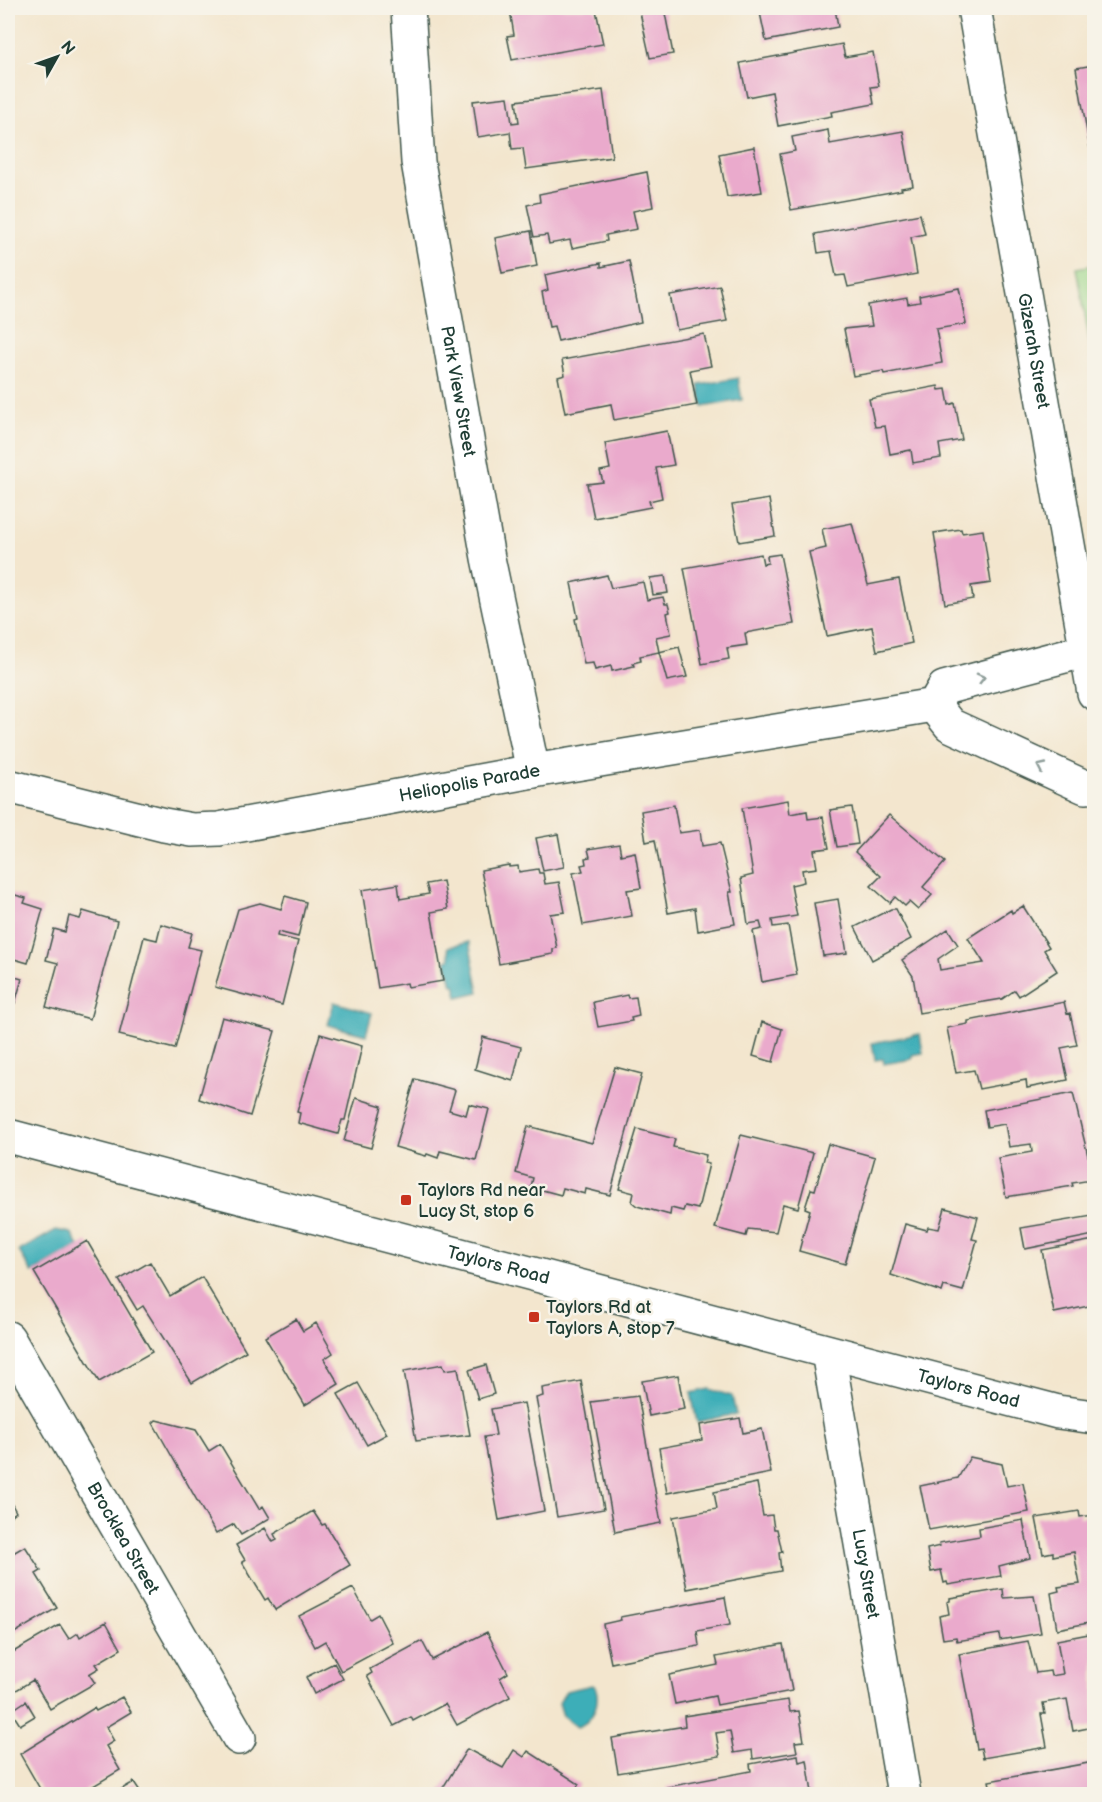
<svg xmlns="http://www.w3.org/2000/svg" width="1102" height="1802" viewBox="0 0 1102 1802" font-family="'Balsamiq Sans',sans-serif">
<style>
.green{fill:#9cd689;stroke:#5e8a5e;stroke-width:1.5}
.water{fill:#3eaeb8;stroke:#2e7676;stroke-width:1.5}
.building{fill:#eaaacc}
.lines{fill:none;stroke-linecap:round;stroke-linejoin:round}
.minor-casing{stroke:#3f564b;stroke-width:36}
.minor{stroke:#fff;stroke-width:33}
.oneway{stroke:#8f9e9a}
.poi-dot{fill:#c8321e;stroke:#f7f3e8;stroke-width:2}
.labels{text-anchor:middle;stroke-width:5;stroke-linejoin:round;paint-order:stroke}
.street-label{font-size:18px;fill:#1f3d34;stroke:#f7f3e8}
.poi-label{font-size:18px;fill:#1f3d34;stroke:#f7f3e8;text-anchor:start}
</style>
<rect width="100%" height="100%" fill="#f7f3e8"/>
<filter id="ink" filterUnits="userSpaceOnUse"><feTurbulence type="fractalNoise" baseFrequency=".0167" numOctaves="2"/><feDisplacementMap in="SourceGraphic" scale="12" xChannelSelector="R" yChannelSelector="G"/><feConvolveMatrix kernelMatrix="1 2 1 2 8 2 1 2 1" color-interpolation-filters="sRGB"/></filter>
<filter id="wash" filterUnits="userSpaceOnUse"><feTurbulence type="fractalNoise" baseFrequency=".008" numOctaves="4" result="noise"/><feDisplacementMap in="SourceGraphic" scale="24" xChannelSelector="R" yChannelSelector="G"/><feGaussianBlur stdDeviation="1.35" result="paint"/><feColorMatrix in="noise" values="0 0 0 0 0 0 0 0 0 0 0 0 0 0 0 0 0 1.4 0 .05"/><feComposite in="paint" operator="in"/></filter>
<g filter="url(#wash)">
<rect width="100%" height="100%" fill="#f3e6ce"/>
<!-- green -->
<path class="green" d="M1094,265v103l-17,-100z"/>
<!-- water -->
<path class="water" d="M738,378l4,22 -39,7 -4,-22z
M469,942l10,50 -21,5 -3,-13 -3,1 -6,-25 4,-1 -2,-12z
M334,1002l38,11 -6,22 -38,-10z
M920,1034l3,19 -11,2v4l-28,5 -1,-5 -8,1 -3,-17z
M56,1230l15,3 8,13 -47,27 -13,-22z
M709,1389l23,7 4,18 -39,8 -6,-29z
M592,1685l3,1c6,15 -1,36 -18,41l-14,-11 -4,-13 7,-12z"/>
<g id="blocks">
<!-- building -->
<path class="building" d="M525,8h67l4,2 7,34 -91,16 -5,-24 7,-1 -4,-25z
M639,8h25l9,46 -23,4z
M759,8h76l3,19 -72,14z
M842,44l3,13 28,-5 6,34 -8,1 3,17 -43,8 1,4 -54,10 -6,-34 -25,5 -7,-34z
M1094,65v101l-1,1 -17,-99z
M603,90l9,67 -86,12 -3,-21 -11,1 -2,-17 -32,5 -5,-36 35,-4 4,26 7,-1 -3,-21z
M828,130l2,14 73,-13 10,55 -12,2 1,2 -111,20 -11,-56 15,-3 -3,-14z
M754,147l8,45 -35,5 -8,-43z
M647,172l6,35 -20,4 4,18 -31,6 1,6 -35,7 -2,-8 -21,4 -2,-9 -13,2 -7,-32 13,-3 -1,-8z
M920,214l5,20 -14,3 6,37 -69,13 -3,-12 -9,1 -5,-25 -13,2 -3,-19z
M531,231l6,35 -35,7 -7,-35z
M629,261l12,61 -83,19 -4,-15 -5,1 -7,-35 6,-2 -3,-15 56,-12v4z
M720,286l7,35 -50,9 -7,-35z
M959,288l7,36 -30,5 6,34 -58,11 -1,-3 -30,5 -9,-47 28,-3 -4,-21 39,-7 1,6 12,-2 -1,-6z
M704,334l7,32 -21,4 7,35 -83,15 -3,-16 -46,9 -7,-36 7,-2 -3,-15z
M938,386l1,4 7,-1 3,16 6,-2 7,37 -23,4 2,14 -28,5 -2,-13 -21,4 -5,-28 -10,1 -6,-28z
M667,431l7,34 -18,3 6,30 -13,3 2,6 -57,11 -7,-34 16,-2 -3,-11 10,-2 -5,-26z
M769,499l6,37 -36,6 -7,-37z
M852,523l16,62 31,-6 13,64 -35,8 -5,-24 -45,9 -18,-84 17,-4 -4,-19z
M961,529l1,4 21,-3 8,53 -20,3 2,13 -28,5 -11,-71z
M761,554l2,10 5,-1 -1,-7 13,-2 14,70 -49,9 2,12 -20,3 2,11 -27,5 -18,-96z
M607,575l4,13 32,-6 4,18 16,-3 2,7h3l2,8 -3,1 4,21 -15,3 3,15 -19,4 1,5 -8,2 1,3 -22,5 -1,-5 -16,4 -2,-7 -9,1 -9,-45 3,-1 -7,-35z
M665,576l3,17 -15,2 -3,-17z
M679,647l8,30 -20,4 -8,-29z
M788,800l2,14 17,-3 1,8 15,-2 6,31 -15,2 3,18 -15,2 2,12 -13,3 6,31 -25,4 1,7 15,-2 9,50 -35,7 -9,-51 9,-2 -2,-7 -12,2 -7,-46 12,-3 -11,-67z
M674,805l5,28 21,-3 2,16 18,-3 12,49h-3l6,32 -37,7 -3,-23 -27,5 -13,-73 -9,2 -5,-31z
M852,807l6,37 -21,3 -7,-37z
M889,815l56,47 -22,25 9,8 -14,15 -9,-8 -4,4 -10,-9 -5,6 -19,-17 10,-10 -26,-24z
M558,834l6,33 -21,4 -7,-33z
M619,844l2,11 14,-3 6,36 -14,2 5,26 -49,9 -10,-52 10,-2 -2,-6 5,-1 -1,-6 5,-1 -2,-8z
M509,865v2l9,-1 1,6 19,-3 1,4h4l2,11 14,-2 6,30 -15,2 7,34 -4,1v5l-54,10 -18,-94z
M443,881l5,28 -17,3 12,69 -35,6 -1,-4 -29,5 -16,-98 36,-6 2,15 29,-5 -3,-10z
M8,893l18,5 -2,5 19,6 -15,54 -14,-4 -3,13 -3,-1z
M285,896l21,6 -8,35 -20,-5 -1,4 21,5 -16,64 -67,-18 23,-78 22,-6 21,6z
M838,899l9,54 -24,3 -9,-53z
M1023,906l26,41 -5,3 13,21 -38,25 -4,-6 -13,9 -83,14 -6,-37 -11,-16 46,-31 10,16 -20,14 2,11 44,-7 -16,-25 43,-28 1,3z
M891,909h5l15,30 -39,21 -17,-33z
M83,911l34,10 -27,98 -44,-12 12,-44 -12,-3 8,-31 11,3 4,-16 11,3z
M161,924l31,9 -4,14 13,3 -26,99 -56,-14 25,-98 13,3z
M8,975l14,4 -7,24 -7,-2z
M627,995l1,3 8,-1 3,19 -8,2 1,3 -34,6 -5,-25z
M1064,1002l3,12 3,-1 7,32 -16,3 7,32 -41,8 -1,-8 -47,9 -5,-19 -18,3 -9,-45 21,-4v-3z
M222,1017l53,14 -25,85 -51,-17z
M762,1022l20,7 -9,33 -20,-6z
M320,1034l42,12 -17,74h-3l-4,14 -40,-11 2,-10 -3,-1z
M483,1037l38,10 -8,34 -38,-12z
M615,1067l27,7 -32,121 -24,-6 -1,5 -22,-6 -2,7 -30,-8 2,-9 -17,-5 12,-47 64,17z
M415,1079l40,11 -6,20 17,5 3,-11 20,5 -13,51 -36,-9 -2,7 -11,-4 -1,2 -31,-9z
M1073,1093l15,63 3,-1 3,15 -4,1 2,9 -20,3 1,3 -67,11 -8,-39 34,-6 -1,-8 -22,3 -4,-23 -18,3 -3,-17z
M356,1098l26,8 -11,42 -27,-7z
M637,1129l38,10 -2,8 33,8 -2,8 5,1 -11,45 -13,-3 -2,5 -12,-3 -1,7 -33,-9 -5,-4 2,-9 -15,-4z
M741,1135l72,18 -15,55 -15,-4 -7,28 -28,-3 -2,7 -31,-8z
M828,1144l47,13 -30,107 -46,-13 11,-41 -5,-2 6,-19 4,1z
M945,1208l33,9 -6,22 5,1 -14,51 -19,-5 -2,6 -51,-17 14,-51 22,6 1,-3 11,2z
M1092,1216l2,19 -69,14 -4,-21z
M1094,1240v65l-40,8 -12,-63z
M87,1241l65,111 -53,30 -65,-110z
M150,1262l20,34 32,-19 44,74 -54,32 -49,-77 -6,4 -18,-30z
M296,1319l7,12 13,-8 17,30 -9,6 15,25 -34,21 -40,-68z
M443,1364l2,6 13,-2 12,67 -54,6 -12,-70z
M486,1365l8,29 -16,5 -9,-29z
M678,1375l6,34 -35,7 -7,-35z
M581,1381l23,128 -47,8 -21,-119 7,-2 -1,-8z
M358,1383l29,51 -20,11 -29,-51z
M638,1396l23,127 -46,9 -24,-130z
M524,1403l20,108 -45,9 -15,-83 12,-2 -5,-26z
M740,1418l3,15 19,-4 9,44 -104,20 -8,-45 43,-8 -2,-15z
M156,1420l40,10 13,21 11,-7 39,65 4,-3 7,12 -29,17 -7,-11 -18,10 -63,-111z
M970,1457l32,7 5,22 16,-3 6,29 -100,18 -9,-44 38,-8z
M757,1483l6,33 9,-1 2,14h3l5,23 -3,1 2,18 -94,18 -14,-72 44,-8 -3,-17z
M8,1497l8,15 -8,6z
M313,1511l9,14 3,-1 25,41 -75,45 -7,-12 -3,2 -23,-38 3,-2 -9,-15 29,-17 8,14 4,-2 -3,-6z
M1079,1511l1,6 14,-2v107l-37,7 -6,-36 8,-2 -1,-4 22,-3 -3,-15 -3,-17 -21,4v-4l-10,2 -7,-36z
M1023,1520l7,38 -31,8 2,10 -53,9 -1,-3 -3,1 -3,-13 -10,2 -4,-23 13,-3 -1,-3 41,-7 -1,-8z
M25,1546l16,25 -5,3 21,34 -46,27 -3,-7v-72z
M353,1588l17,31 8,-5 15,29 -52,28 -16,-30 -10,6 -16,-31z
M1003,1589l1,9 30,-2 7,37 -41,7 -1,-6 -42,7 -1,-4 -13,2 -4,-23 10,-2 -2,-12 3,-1v-3z
M725,1597l5,28 -33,6 2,15 -88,17 -8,-39 18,-4 -1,-3z
M106,1622l15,27 -25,15 3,4 -10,6 6,9 -45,26 -17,-29 -25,15v-40l52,-30 9,14 9,-6 2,4z
M487,1632l21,41 -8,5 10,19 -53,28 -12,-21 -32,17 -2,-4 -17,9 -27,-50 5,-3 -2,-4 52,-28 10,19z
M1094,1633v94l-21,4 -6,-32 -24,4 2,11h-4l6,33 -64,11 -2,-10 -4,1 -18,-95 69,-13 8,32 14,-2 1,5 12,-2 -6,-34z
M783,1644l9,47 -75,14 -2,-9 -40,8 -6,-29 49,-10 -2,-8z
M334,1663l9,16 -29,15 -8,-17z
M122,1697l9,15 -25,15 8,14 -8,5 14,24 -40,24h-37l-23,-40 74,-46 2,3z
M788,1700l2,12 9,-1 5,30 -9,1 2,10 -44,7 -1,-9 -18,3 -4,-22 -14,2 4,23 -102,17 -6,-35 73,-12 -1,-10z
M26,1701l9,15 -15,9 -9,-14z
M467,1749l36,19 11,-18 10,7 4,-6 51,33 -6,10h-134z
M798,1755l1,7 8,-2 5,33 -4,1h-140l-1,-7 84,-16 -1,-7z
M1094,1762v32h-102l-3,-13z
M134,1782l8,12h-29z"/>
</g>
</g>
<g filter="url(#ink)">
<use href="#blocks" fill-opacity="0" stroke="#3f564b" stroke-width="1.5"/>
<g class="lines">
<defs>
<g id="minor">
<path id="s1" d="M408,8l10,154 70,396 45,213"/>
<path id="s2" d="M974,8l120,685"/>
<path d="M934,705l16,20 135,62 9,-1"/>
<path id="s3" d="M8,786l156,39 28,5 27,-1 314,-58 401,-66 10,-17 143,-38"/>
<path id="s4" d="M8,1136l1050,276 36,5"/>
<path id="s5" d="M8,1338l231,400"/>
<path id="s6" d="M828,1352l76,442"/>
</g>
</defs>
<!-- minor casing -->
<use href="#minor" class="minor-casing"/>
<!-- minor -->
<use href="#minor" class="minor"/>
</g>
<!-- one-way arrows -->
<defs><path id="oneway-chevron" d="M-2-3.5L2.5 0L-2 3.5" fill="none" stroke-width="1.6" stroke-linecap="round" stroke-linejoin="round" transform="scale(1.5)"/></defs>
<g class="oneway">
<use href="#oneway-chevron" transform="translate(981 678) rotate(-14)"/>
<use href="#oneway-chevron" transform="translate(1041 767) rotate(-155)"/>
</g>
</g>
<!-- markers -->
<g class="poi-dot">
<rect x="400" y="1194" width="12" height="12" rx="3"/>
<rect x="528" y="1311" width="12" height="12" rx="3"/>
</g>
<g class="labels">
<!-- street labels -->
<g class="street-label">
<text dy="6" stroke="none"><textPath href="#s2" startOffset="348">Gizerah Street</textPath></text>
<text dy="6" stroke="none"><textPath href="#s1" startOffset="387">Park View Street</textPath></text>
<text dy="6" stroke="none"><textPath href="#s3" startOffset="471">Heliopolis Parade</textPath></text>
<text dy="6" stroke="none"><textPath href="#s4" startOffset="507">Taylors Road</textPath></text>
<text dy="6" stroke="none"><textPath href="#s4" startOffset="993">Taylors Road</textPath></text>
<text dy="6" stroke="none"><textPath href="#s5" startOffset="231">Brocklea Street</textPath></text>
<text dy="6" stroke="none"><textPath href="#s6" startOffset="225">Lucy Street</textPath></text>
</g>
<!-- poi labels -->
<g class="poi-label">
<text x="418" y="1196">Taylors Rd near<tspan x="418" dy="21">Lucy St, stop 6</tspan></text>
<text x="546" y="1313">Taylors Rd at<tspan x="546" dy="21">Taylors A, stop 7</tspan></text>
</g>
</g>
<!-- margin -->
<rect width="1102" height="1802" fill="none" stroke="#f7f3e8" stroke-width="30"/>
<!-- north arrow -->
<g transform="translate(57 57) rotate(50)" stroke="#f7f3e8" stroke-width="4.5" paint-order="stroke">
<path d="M0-4.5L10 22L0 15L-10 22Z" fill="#1f3d34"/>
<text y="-9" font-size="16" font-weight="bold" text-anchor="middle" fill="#1f3d34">N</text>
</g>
</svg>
